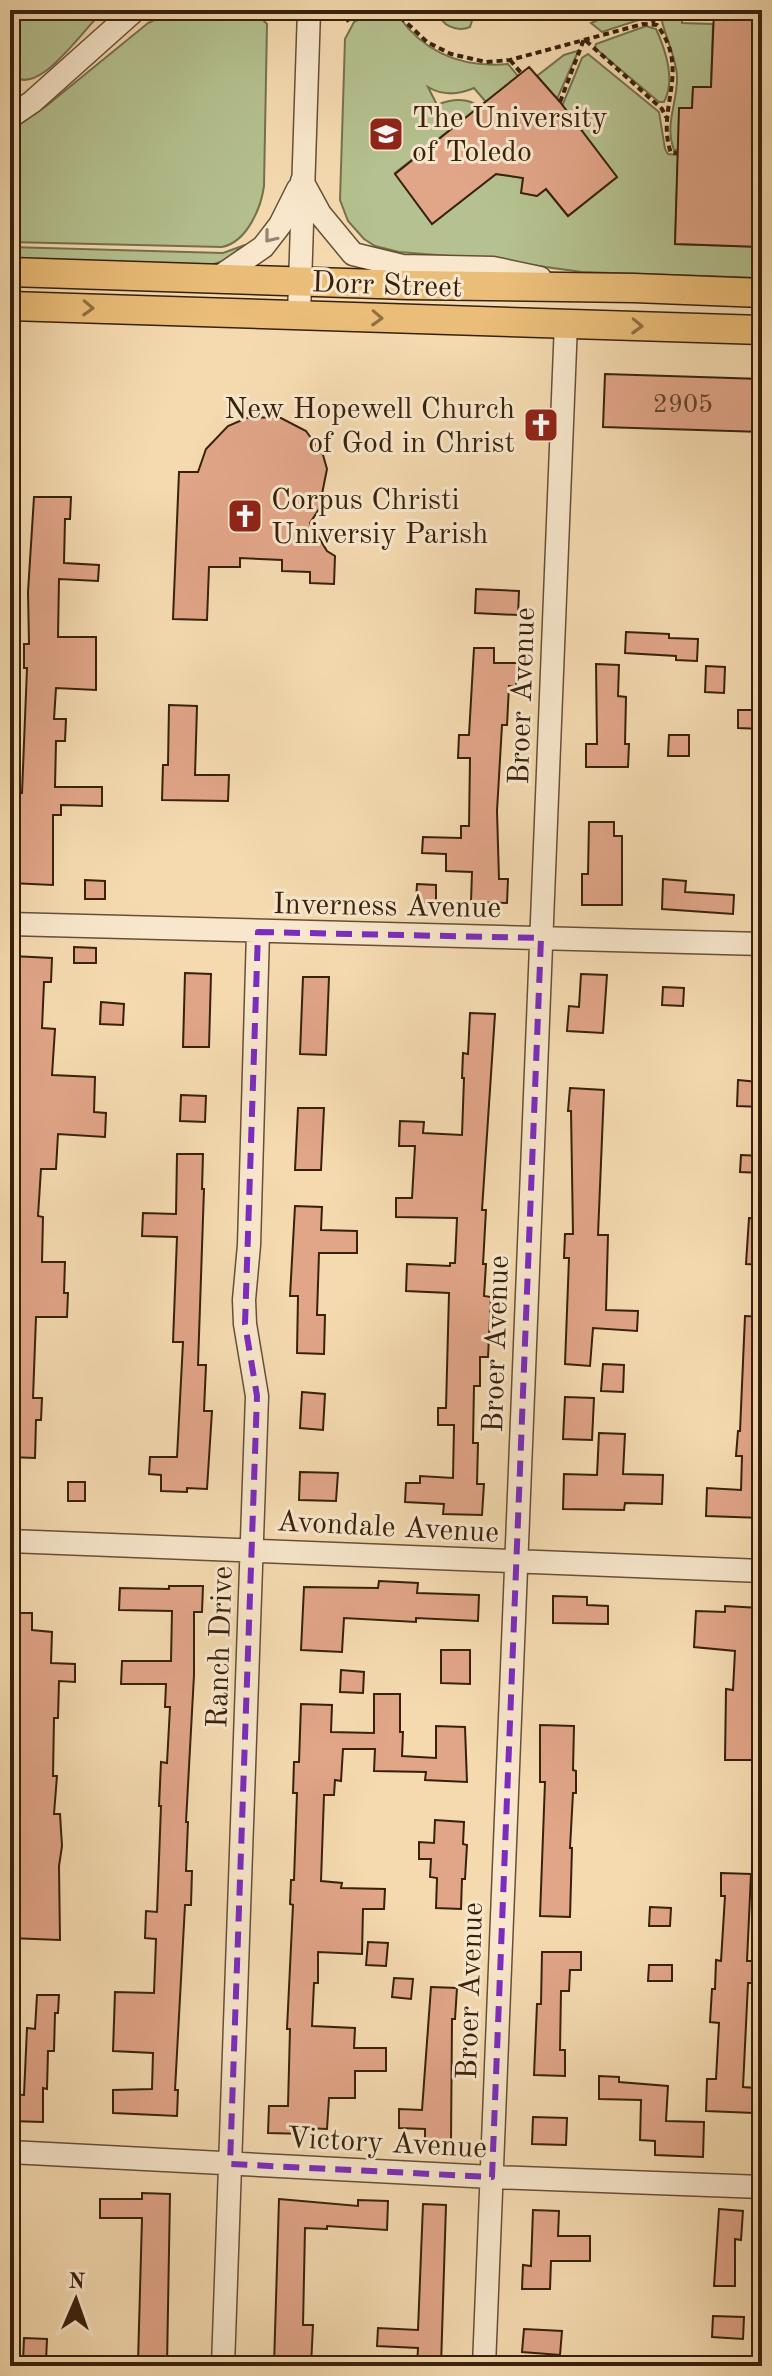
<svg xmlns="http://www.w3.org/2000/svg" width="772" height="2376" viewBox="0 0 772 2376" font-family="'Old Standard TT',serif">
<style>
.green{fill:#b5c190;stroke:#76714e;stroke-width:2}
.building{fill:#e1a588;stroke:#38210c;stroke-width:2}
.lines{fill:none;stroke-linecap:round;stroke-linejoin:round}
.minor-casing{stroke:#674f35;stroke-width:25}
.major-casing{stroke:#38210c;stroke-width:31}
.path{stroke:#38210c;stroke-width:4;stroke-dasharray:6 4;stroke-linecap:butt}
.minor{stroke:#f8e7cc;stroke-width:22}
.major{stroke:#eabd78;stroke-width:28}
.oneway{stroke:#98846c}
.oneway2{stroke:#916f42}
.marked{fill:none;stroke:#7b2cbf;stroke-width:6;stroke-dasharray:16 10;stroke-linejoin:round}
.labels{text-anchor:middle;stroke-width:6;stroke-linejoin:round;paint-order:stroke}
.number-label{font-size:26px;fill:#62422b}
.poi-label{font-size:30px;fill:#38210c;stroke:#f8e7cc;text-anchor:start}
.street-label{font-size:30px;fill:#38210c;stroke:#f8e7cc}
</style>
<rect width="100%" height="100%" fill="#f5dab0"/>
<filter id="stains"><feTurbulence type="fractalNoise" baseFrequency=".0025" numOctaves="4"/><feColorMatrix values="0 0 0 0 .2 0 0 0 0 .09 0 0 0 0 .02 0 0 0 .5 -.17"/></filter>
<radialGradient id="worn" r=".72"><stop offset=".6" stop-color="#630" stop-opacity="0"/><stop offset="1" stop-color="#630" stop-opacity=".3"/></radialGradient>
<!-- green -->
<path class="green" d="M16,10h89c-22,17 -68,93 -95,63v-27l5,-1z
M176,10h77l14,14 -3,162c-3,22 -17,56 -42,61l-212,-5v-111l35,-24 103,-84z
M440,10h42l-7,1 -5,16c-12,5 -32,-1 -30,-17z
M610,10h37l-2,8 -43,14 -11,-9 12,-5z
M682,10v13l31,1 -2,63h-18l-1,21 -14,42h-4c-10,-26 4,-48 3,-74 -1,-19 -11,-37 -15,-55l7,-10z
M367,15l32,2c27,37 63,51 109,47l10,12 -32,26 -12,-14c-16,7 -31,8 -46,-1l9,18c14,-6 31,-8 42,2l-84,66 37,50 64,-49 27,4 -1,15 15,3 9,-7 22,27 49,-39 -55,-71 20,-48 6,-4 71,58 6,37 3,5 10,1 -3,89 87,3v31l-180,-6 -95,-13 -88,-7 -24,-6 -11,-7 -16,-18 -8,-21 5,-161 9,-17z
M646,26l10,3c10,22 20,51 8,73h-5l-64,-54 1,-4z
M577,51v3l-20,45 -20,-23 27,-21z
M245,245l-22,16 -12,4 -201,-5v-13l213,6z"/>
<!-- building -->
<path class="building" d="M714,10h48v237l-87,-3 4,-136h13l1,-21h18z
M529,67l31,35 57,75 -49,39 -22,-27 -9,7 -16,-3 2,-15 -27,-4 -64,50 -37,-50z
M605,374l157,5v53l-159,-5z
M249,417l32,1 25,13 17,24 4,14 -8,40 -9,14 17,28 8,5 -1,28 -24,-1v-11l-28,-1v-11l-42,-2v9h-31l-2,53 -34,-1 6,-147h19l8,-23 22,-23z
M34,497h37l-1,22h-5l-1,44 35,2 -1,16 -39,-2 -1,58h38v53l-40,-2 -2,31h12l-1,22h-9l-1,46h47v19l-41,-1v10h-8v70l-43,-2 1,-25h9l-1,-65h3l5,-125h-3v-24h5l-1,-52z
M476,589l43,2 -1,24 -43,-2z
M626,632l43,2v4l29,1 -1,22 -21,-1v-4l-51,-3z
M474,648h20v15h23l-1,24 -7,-1 -2,39h-5l-5,86 2,68h9l-1,24 -36,-1 1,-30 -26,-1v-17l-24,-1 1,-16 38,1v-12h8l1,-68h-12l1,-23h10z
M596,664l23,1 -1,31 8,1 -1,47h4l-1,23h-42v-23h11z
M706,666l19,1 -1,26 -19,-1z
M169,705l28,1 -2,69h34l-1,26 -66,-1 1,-35h5z
M738,710h24v19l-24,-1z
M669,735h20v21h-21z
M589,822h25v14h8v69h-40v-31h6z
M663,879l23,2 -1,11 49,3 -1,19 -71,-5z
M85,880l20,1v18h-20z
M417,884l19,1v18l-20,-1z
M74,947l22,1v15h-22z
M12,956l40,2 -1,24h-7l-2,46 13,1 -3,46 43,2 -1,35 12,1 -1,24 -47,-3 -2,35h-15l-3,47 5,1 -1,45h23l-1,31h4l-1,24h-31l-3,81h9l-1,22h-5l-1,38 -25,-1v-336l9,-106h-5l2,-35h-5z
M185,973l26,1 -2,73h-26z
M581,974l26,1 -4,58 -36,-2 2,-25 10,1z
M303,977h26l-3,78 -26,-1z
M663,987l21,1 -1,18 -21,-1z
M101,1002l23,2 -1,21 -23,-1z
M470,1013l25,1 -13,196h4l-3,54h3l-2,32 7,1 -3,60h-8v29h-6l-1,57h5l-1,41h7l-2,31 -39,-1 1,-10 -39,-2 1,-19h14v-7l33,2 1,-53h-16v-17h8l3,-115 -43,-2 1,-27 43,2v-3h5l2,-45 -61,-1v-19h16l3,-52h-16l1,-25 24,1 -1,11 39,2 2,-57h-2l1,-25 5,1z
M738,1080l20,2v5h4v20l-25,-1z
M570,1088l34,2 -6,145h10l-2,75 32,1 -1,20 -44,-3 -3,38 -25,-2 4,-106h-5l1,-24h8l-2,-123h-3z
M181,1095l25,1 -1,26 -25,-1z
M298,1108h26l-3,62h-26z
M177,1154h26l-1,35h2l-6,176h8l-2,46h8l-5,78 -20,-1v4l-26,-1v-16l-12,-1 1,-17h27l6,-115h-10l4,-105 -35,-1 1,-23 33,1z
M741,1155l21,1v17l-22,-1z
M295,1206l27,1 -1,23 36,1v22h-38l-2,62h8l-1,39 -27,-1 1,-57h-8z
M749,1218l13,1v46l-16,-1z
M745,1316l17,1v201l-56,-2 1,-28 34,2 1,-34h-6l2,-25h2z
M603,1364l21,1 -1,27 -22,-1z
M302,1392l23,2 -2,36 -23,-2z
M565,1397l29,1 -2,42 -29,-1z
M599,1433l26,1 -2,40 40,1 -1,29 -37,-1 -1,7 -61,-1 1,-35 33,1z
M300,1472l38,1 -2,28 -37,-1z
M68,1482h17v19h-17z
M379,1581l39,2 -1,10 62,2 -1,26 -62,-3v4l-72,-4 -2,34 -41,-2 3,-63 74,1z
M169,1586h34l-1,26h-8v63l-8,147h2l-2,49h6l-1,34h-6l-10,185h3l-1,26 -64,-3v-23l39,-1 1,-36 -40,-2 2,-59 39,1 2,-54 -11,-1 1,-27 11,1 4,-106h-2l2,-44 6,1 3,-56h-5l1,-23h-45l1,-23h49l1,-50 -53,-1 1,-22 49,1z
M553,1596l34,1v8l21,1v18l-55,-1z
M725,1606l35,2 -4,152h-31l1,-71 7,1 2,-39 -41,-4 2,-36 29,1z
M10,1613h22v17l20,2 -1,31 24,1v18l-16,-1 -1,37h-4l-1,58h4l-3,38h6l2,32 -3,20 1,74 -50,-2z
M441,1650h29v34l-29,-1z
M341,1670l23,2 -1,21 -23,-1z
M374,1694h26v38h3l-1,24 34,2v-32l29,1 2,55 -42,-2 1,-8 -52,-1 1,-22h-32l-2,32 -6,-1 -1,15h-10l-3,86 21,2 -1,5 44,1 -1,20h-21l-1,45 -44,-2v31h-4l-2,43 43,2 -1,20h32v23h-31v27h-26l-2,31 -20,-1v6l-39,-1 1,-27h19l2,-77h-3l6,-124 -3,-1 1,-24h3l3,-87h-4l1,-31h5l2,-58 31,1 -1,27 43,1z
M540,1725l34,1 -1,44 3,1v22h-3l-3,55h2l-2,69 -30,-1 5,-134h-5z
M435,1820l29,2 -1,22 4,1 -2,34h-3l-1,30 -25,-1 1,-30 -7,-1 1,-18h-12v-17l15,1z
M721,1873l30,1 -4,87h5v22h-4l-5,104 12,1 -1,25 -48,-2 1,-32h9l3,-56 -9,-1 2,-33h3l1,-29 5,1 4,-65h-4z
M650,1907l21,1 -1,18h-21z
M368,1942l20,1 -2,23 -20,-1z
M542,1952h39v18h-11l-1,21h-8l-1,59h5v26l-31,-1 3,-71h4z
M649,1965h23v16h-24z
M394,1978l19,1 -2,20 -19,-2z
M431,1987l26,1 -2,31h-3l-1,122h-26v-12l-26,-1v-19l23,1z
M37,1995h22l-1,18h-3l-1,38h-6l-1,38 -4,-1v34l-33,-1v-27l14,1 3,-67 8,1z
M599,2076l20,1v5l49,4 -2,35 38,1 -1,35 -48,-2v-14l-15,-1 1,-40 -42,-1z
M533,2117l34,1 -1,27 -34,-1z
M142,2193l28,1 -3,171 -29,-2 4,-145h-42v-19h42z
M279,2199l79,7v-6l30,1 -1,29 -60,-4v3l-22,-1 -2,97h10l-2,41h-37z
M423,2204l23,1 -5,161h-24l1,-18 -41,-2 1,-18 40,2z
M719,2209l24,2 -2,29 -6,-1v47h-21z
M533,2210l26,1 -1,25h32v25h-39l-1,28h-28l1,-24 8,1z
M713,2316l31,1 -1,22 -31,-2z
M524,2329l38,2 -2,24 -38,-3z
M24,2338l23,1 -1,22h-23z"/>
<g class="lines">
<defs>
<path id="minor" d="M10,117l22,-15 103,-92
M302,181l18,33 33,40 49,12 91,2 47,10
M219,277l44,-30 17,-22 18,-36
M299,315l10,-305
M10,924l752,20
M10,1541l752,30
M10,2152l482,25 270,10
M223,2366l34,-970 -12,-72 -1,-24 5,-55 9,-313
M484,2366l82,-2043"/>
<path id="major" d="M10,272l398,13 226,3 128,5
M10,306l752,24"/>
</defs>
<!-- minor casing -->
<use href="#minor" class="minor-casing"/>
<!-- major casing -->
<use href="#major" class="major-casing"/>
<!-- path -->
<path class="path" d="M393,10l34,32 24,12 35,8 24,-2 133,-36 14,1c35,46 -2,83 14,128h7
M346,21l19,-11
M653,23l3,-13
M510,60l12,14
M560,102l24,-63 78,70 4,8"/>
<!-- minor -->
<use href="#minor" class="minor"/>
<!-- major -->
<use href="#major" class="major"/>
</g>
<!-- one-way arrows -->
<defs><path id="oneway-chevron" d="M-2-3.5L2.5 0L-2 3.5" fill="none" stroke-width="1.6" stroke-linecap="round" stroke-linejoin="round" transform="scale(2)"/></defs>
<use class="oneway" href="#oneway-chevron" transform="translate(270 237) rotate(129)"/>
<g class="oneway2">
<use href="#oneway-chevron" transform="translate(88 308) rotate(2)"/>
<use href="#oneway-chevron" transform="translate(377 318) rotate(2)"/>
<use href="#oneway-chevron" transform="translate(637 326) rotate(2)"/>
</g>
<!-- marked area -->
<path class="marked" d="M258,932l283,6 -49,1239 -262,-13 27,-768 -12,-72z"/>
<!-- icons -->
<defs>
<symbol id="university-square" viewBox="-11 -11 22 22"><rect x="-9" y="-9" width="18" height="18" rx="4" fill="#8f2418" stroke="#f8e7cc"/><path d="M0-5L7-2L0 1L-7-2ZM-4 1L0 2.5L4 1V4Q0 6-4 4Z" fill="#fff"/></symbol>
<symbol id="church-square" viewBox="-11 -11 22 22"><rect x="-9" y="-9" width="18" height="18" rx="4" fill="#8f2418" stroke="#f8e7cc"/><path d="M-1.2-6h2.4v3.5h3.3v2.4h-3.3V6h-2.4V-.1h-3.3v-2.4h3.3Z" fill="#fff"/></symbol>
</defs>
<g fill-rule="evenodd">
<use href="#university-square" x="366" y="114" width="40" height="40"/>
<use href="#church-square" x="521" y="405" width="40" height="40"/>
<use href="#church-square" x="225" y="496" width="40" height="40"/>
</g>
<g class="labels">
<!-- number labels -->
<g class="number-label">
<text x="683" y="412">2905</text>
</g>
<!-- poi labels -->
<g class="poi-label">
<text x="412" y="127">The University<tspan x="412" dy="34">of Toledo</tspan></text>
<text x="515" y="418" text-anchor="end">New Hopewell Church<tspan x="515" dy="34">of God in Christ</tspan></text>
<text x="271" y="509">Corpus Christi<tspan x="271" dy="34">Universiy Parish</tspan></text>
</g>
<!-- street labels -->
<g class="street-label">
<text transform="translate(387 284) rotate(2)" y="10">Dorr Street</text>
<text transform="translate(521 696) rotate(-88)" y="10">Broer Avenue</text>
<text transform="translate(387 905) rotate(1)" y="10">Inverness Avenue</text>
<text transform="translate(495 1344) rotate(-88)" y="10">Broer Avenue</text>
<text transform="translate(388 1526) rotate(3)" y="10">Avondale Avenue</text>
<text transform="translate(219 1647) rotate(-88)" y="10">Ranch Drive</text>
<text transform="translate(469 1991) rotate(-88)" y="10">Broer Avenue</text>
<text transform="translate(387 2142) rotate(3)" y="10">Victory Avenue</text>
</g>
</g>
<!-- margin -->
<rect width="772" height="2376" fill="none" stroke="#f5dab0" stroke-width="40"/>
<rect x="12" y="12" width="748" height="2352" fill="none" stroke="#38210c" stroke-width="4"/>
<rect x="20" y="20" width="732" height="2336" fill="none" stroke="#38210c" stroke-width="2"/>
<!-- north arrow -->
<g transform="translate(76 2300) rotate(2)" stroke="#f8e7cc" stroke-width="6" paint-order="stroke">
<path d="M0-6L14 30L0 20L-14 30Z" fill="#38210c"/>
<text y="-12" font-size="22" font-weight="bold" text-anchor="middle" fill="#38210c">N</text>
</g>
<rect width="100%" height="100%" filter="url(#stains)"/>
<rect width="100%" height="100%" fill="url(#worn)"/>
</svg>
